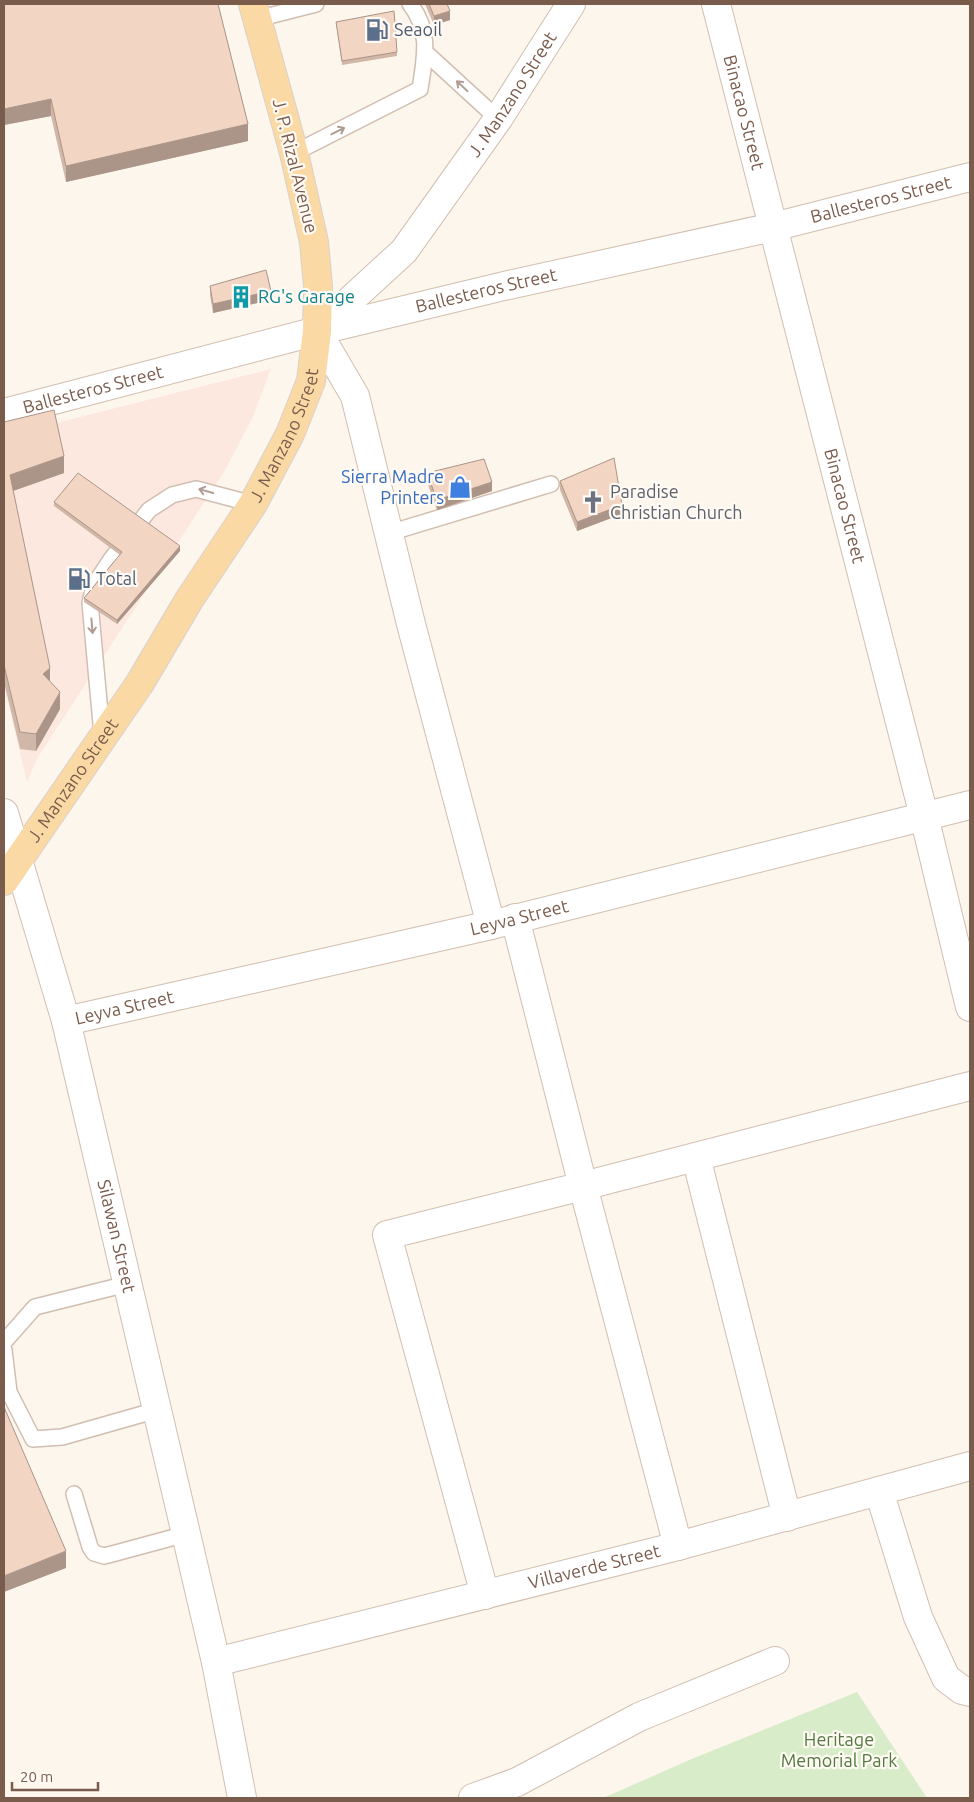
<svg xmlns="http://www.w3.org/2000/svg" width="974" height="1802" viewBox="0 0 974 1802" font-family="Ubuntu,sans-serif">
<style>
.commercial{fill:#fde8e0}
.green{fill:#d8ecc9}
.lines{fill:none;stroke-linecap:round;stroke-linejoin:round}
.service-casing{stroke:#d1beb0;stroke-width:18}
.minor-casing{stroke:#d1beb0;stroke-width:30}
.tertiary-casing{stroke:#d1beb0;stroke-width:30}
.primary-casing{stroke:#dad1cd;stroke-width:30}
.service{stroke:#fff;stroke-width:15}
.minor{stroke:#fff;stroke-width:28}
.tertiary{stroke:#fff;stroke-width:28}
.primary{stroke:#fbd9a5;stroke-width:28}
.wall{fill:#d1b7a8}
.shaded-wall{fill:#aa9588}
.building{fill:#f3d5c3;stroke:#aa9588}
.oneway{stroke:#af9d94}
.labels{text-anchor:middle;stroke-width:4.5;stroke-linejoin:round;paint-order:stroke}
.service-label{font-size:18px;fill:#4e5e75;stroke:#fffaf3;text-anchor:start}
.street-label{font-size:18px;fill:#7a5c4d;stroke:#fffaf3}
.culture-label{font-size:18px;fill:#0d838f;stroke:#fffaf3;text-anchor:start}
.shop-label{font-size:18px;fill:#366cbe;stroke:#fffaf3;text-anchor:end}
.worship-label{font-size:18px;fill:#5b616d;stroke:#fffaf3;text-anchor:start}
.park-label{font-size:18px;fill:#537a41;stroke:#fffaf3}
</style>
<rect width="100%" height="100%" fill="#fdf6ec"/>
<!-- commercial -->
<path class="commercial" d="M271,369l-19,50 -28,53 -186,285 -11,25 -23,-96v-250z"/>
<!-- green -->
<path class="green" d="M857,1692l70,106h-324l91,-40z"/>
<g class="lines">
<defs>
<path id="service" d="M257,19l59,-15
M426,53l72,66
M294,153l126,-64c5,-32 11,-58 -10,-85
M389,533l162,-49
M102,735l-12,-132 4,-18 18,-27 37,-48 23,-15 24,-6 57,15
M4,1342l31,-35 92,-23
M4,1350l5,42 24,47 29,-2 95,-27
M74,1494l16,53 4,6 10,3 8,-2 74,-20"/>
<g id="minor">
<path id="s1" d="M716,4l208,812 46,191"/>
<path id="s2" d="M4,413l313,-82 38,65 56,228 80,301"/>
<path id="s3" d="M4,813l62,208 150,641 26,136"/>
<path d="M515,918l68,268 95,360"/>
<path id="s4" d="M66,1021l425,-96 479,-120"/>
<path d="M696,1157l91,360"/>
<path d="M879,1491l39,126 28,61 16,12 8,2"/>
<path d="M485,1595l-98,-360 196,-49 387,-100"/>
<path id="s5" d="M216,1662l462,-116 292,-80"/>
<path d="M473,1798l44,-16 122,-65 136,-56"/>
</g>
<g id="tertiary">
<path id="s6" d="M319,329l85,-78 94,-132 73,-115"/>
<path id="s7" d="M317,331l187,-45 269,-59 197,-50"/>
</g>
<g id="primary">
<path id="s8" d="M4,881l136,-198 49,-83 64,-96 37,-70 21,-53 6,-50 1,-45 -4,-44 -20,-89 -41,-149"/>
</g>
</defs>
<!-- service casing -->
<use href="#service" class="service-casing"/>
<!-- minor casing -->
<use href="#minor" class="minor-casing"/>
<!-- tertiary casing -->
<use href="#tertiary" class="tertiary-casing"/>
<!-- primary casing -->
<use href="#primary" class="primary-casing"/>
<!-- service -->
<use href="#service" class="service"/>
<!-- minor -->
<use href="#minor" class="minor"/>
<!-- tertiary -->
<use href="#tertiary" class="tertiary"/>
<!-- primary -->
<use href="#primary" class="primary"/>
</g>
<!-- wall -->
<path class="wall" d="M4,4l244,137 -182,41 -15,-66 -47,9z
M425,4h22l3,16 -16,5z
M336,22l61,30v4l-55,9z
M210,286l61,14 -58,13 -3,-18z
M4,422l60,51 -51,18 37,191 10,27 -24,42 -16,-2 -16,-67z
M427,473l65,18 -55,19 -10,-28z
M560,481l62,33 -45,17 -17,-41z
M54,502l126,49 -63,73 -33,-22v-4l36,-43 -66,-49z"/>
<!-- shaded-wall -->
<path class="shaded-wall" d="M450,11v9l-16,5v-9z
M51,99v17l-47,9v-16z
M248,124v17l-182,41v-16z
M271,291v9l-58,13v-9z
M64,456v17l-54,19v-17z
M492,482v9l-55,19v-10z
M622,505v9l-45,17v-9z
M180,546v5l-63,73v-4z
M50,668v17l-7,-11z
M60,692v17l-24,42v-17z
M66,1551v17l-62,24v-16z"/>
<!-- building -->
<path class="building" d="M4,4h214l30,120 -182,42 -15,-67 -47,10z
M429,4h18l3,7 -16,5z
M394,11l3,41 -55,9 -6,-39z
M266,270l5,21 -58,13 -3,-18z
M54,410l10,46 -54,19 40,193 -7,6 17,18 -24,42 -16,-2 -16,-67v-243z
M614,458l8,47 -45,17 -17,-41z
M484,459l8,23 -55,18 -10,-27z
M78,473l102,73 -63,74 -33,-22 38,-46 -68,-50z
M4,1407l62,144 -62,25z"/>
<!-- one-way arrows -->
<defs><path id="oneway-shaft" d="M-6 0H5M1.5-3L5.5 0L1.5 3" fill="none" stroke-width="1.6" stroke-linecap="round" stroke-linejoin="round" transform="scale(1.25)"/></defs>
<g class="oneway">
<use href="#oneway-shaft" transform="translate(462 86) rotate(-137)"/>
<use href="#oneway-shaft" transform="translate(338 131) rotate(-27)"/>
<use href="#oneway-shaft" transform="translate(206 491) rotate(-165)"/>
<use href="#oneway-shaft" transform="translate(92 626) rotate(85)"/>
</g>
<!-- icons -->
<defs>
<symbol id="fuel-bare" viewBox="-9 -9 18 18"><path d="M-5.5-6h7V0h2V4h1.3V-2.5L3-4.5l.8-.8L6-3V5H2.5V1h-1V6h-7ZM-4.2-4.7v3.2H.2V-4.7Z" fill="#5c6f8a" stroke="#fffaf3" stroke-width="2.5" paint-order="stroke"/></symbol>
<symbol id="building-bare" viewBox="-9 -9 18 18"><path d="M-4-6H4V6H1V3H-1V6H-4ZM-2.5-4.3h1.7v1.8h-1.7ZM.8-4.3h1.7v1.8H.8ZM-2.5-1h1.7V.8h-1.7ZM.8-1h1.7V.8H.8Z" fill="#0f9aa8" stroke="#fffaf3" stroke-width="2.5" paint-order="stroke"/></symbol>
<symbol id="shop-bare" viewBox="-9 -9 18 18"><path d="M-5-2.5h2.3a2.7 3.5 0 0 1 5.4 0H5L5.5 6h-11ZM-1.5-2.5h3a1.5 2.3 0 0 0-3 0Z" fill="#3f7fe0" stroke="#fffaf3" stroke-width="2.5" paint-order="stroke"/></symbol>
<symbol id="church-bare" viewBox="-9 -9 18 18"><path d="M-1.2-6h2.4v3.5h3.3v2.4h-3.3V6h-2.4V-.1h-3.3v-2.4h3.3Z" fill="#6b7280" stroke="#fffaf3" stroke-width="2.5" paint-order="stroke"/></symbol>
</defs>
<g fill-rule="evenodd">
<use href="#fuel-bare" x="361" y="14" width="32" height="32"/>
<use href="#building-bare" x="225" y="281" width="32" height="32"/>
<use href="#shop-bare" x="444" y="471" width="32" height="32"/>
<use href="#church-bare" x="577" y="486" width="32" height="32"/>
<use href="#fuel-bare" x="63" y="563" width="32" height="32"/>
</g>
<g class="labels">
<!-- service labels -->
<g class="service-label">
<text x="394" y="36">Seaoil</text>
<text x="96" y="585">Total</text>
</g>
<!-- street labels -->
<g class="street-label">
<text dy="6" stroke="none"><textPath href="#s6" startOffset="306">J. Manzano Street</textPath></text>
<text dy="6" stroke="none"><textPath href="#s1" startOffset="112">Binacao Street</textPath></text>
<text transform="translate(295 166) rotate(76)" y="6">J. P. Rizal Avenue</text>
<text dy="6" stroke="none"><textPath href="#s7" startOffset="579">Ballesteros Street</textPath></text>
<text dy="6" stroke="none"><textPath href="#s7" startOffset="174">Ballesteros Street</textPath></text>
<text dy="6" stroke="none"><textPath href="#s2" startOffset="92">Ballesteros Street</textPath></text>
<text dy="6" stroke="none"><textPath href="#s8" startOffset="528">J. Manzano Street</textPath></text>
<text dy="6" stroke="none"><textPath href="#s1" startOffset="518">Binacao Street</textPath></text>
<text dy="6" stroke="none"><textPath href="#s8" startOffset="122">J. Manzano Street</textPath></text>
<text dy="6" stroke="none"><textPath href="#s4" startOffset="465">Leyva Street</textPath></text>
<text dy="6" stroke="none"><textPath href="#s4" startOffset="60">Leyva Street</textPath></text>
<text dy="6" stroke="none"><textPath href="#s3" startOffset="438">Silawan Street</textPath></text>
<text dy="6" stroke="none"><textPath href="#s5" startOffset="390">Villaverde Street</textPath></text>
</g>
<!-- culture labels -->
<g class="culture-label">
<text x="258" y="303">RG's Garage</text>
</g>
<!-- shop labels -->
<g class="shop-label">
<text x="444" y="483">Sierra Madre<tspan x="444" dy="21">Printers</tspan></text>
</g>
<!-- worship labels -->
<g class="worship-label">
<text x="610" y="498">Paradise<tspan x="610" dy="21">Christian Church</tspan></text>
</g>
<!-- park labels -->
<g class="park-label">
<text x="839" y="1746">Heritage<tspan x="839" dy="21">Memorial Park</tspan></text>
</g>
</g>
<!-- border -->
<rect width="974" height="1802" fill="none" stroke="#7a5c4d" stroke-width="10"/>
<!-- scale -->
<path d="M12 1782v8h86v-8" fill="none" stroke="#7a5c4d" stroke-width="2.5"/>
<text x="20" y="1782" font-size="15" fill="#7a5c4d" stroke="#fffaf3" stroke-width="4" paint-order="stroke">20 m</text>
</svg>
